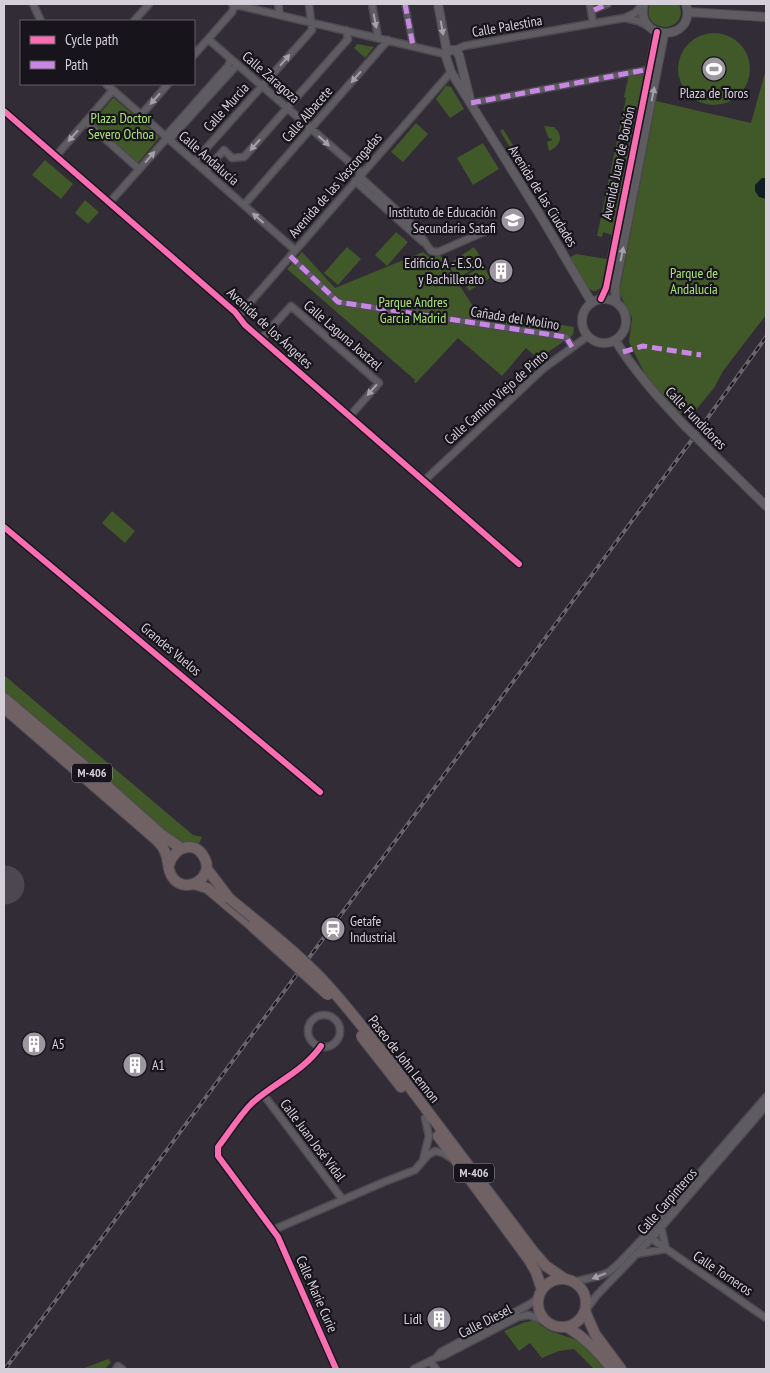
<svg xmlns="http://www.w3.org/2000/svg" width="770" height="1373" viewBox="0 0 770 1373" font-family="'PT Sans Narrow',sans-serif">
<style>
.green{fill:#415829}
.water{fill:#0e1f23}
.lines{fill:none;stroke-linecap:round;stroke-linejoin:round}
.runway{stroke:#4c4851;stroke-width:39}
.pedestrian-casing{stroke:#4e4a52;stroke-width:8}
.minor-casing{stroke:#4e4a52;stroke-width:9}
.tertiary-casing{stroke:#4e4a52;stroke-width:10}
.trunk-casing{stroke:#4e4a52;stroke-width:12}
.pedestrian{stroke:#5e5b61;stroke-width:5}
.minor{stroke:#5e5b61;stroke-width:6}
.tertiary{stroke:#5e5b61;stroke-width:8}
.trunk{stroke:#706164;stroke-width:10}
.rail-casing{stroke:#68656c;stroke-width:4}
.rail{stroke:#18141b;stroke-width:2;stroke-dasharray:5.5;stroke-linecap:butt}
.tertiary-bridge-casing{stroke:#4e4a52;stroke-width:10;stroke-linecap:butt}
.trunk-bridge-casing{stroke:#4e4a52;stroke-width:12;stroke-linecap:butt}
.tertiary-bridge{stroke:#5e5b61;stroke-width:8}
.trunk-bridge{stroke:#706164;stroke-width:10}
.quiet{stroke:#c787e3;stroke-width:5;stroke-dasharray:10 5;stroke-linecap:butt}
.cycleway-casing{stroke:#18141b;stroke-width:9}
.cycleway{stroke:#f96db3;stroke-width:6}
.oneway{fill:#a5a1aa}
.labels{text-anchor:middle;stroke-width:4.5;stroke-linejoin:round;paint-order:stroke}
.shield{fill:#18141b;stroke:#9c97a1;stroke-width:1}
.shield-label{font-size:12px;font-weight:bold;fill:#d5cfda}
.street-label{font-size:14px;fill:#d5cfda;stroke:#18141b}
.poi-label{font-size:14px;fill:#d5cfda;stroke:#18141b;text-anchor:end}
.park-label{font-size:14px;fill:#ace573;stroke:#18141b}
</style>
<rect width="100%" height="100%" fill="#312c36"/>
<!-- green -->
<path class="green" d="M650,4h29c12,30 -40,31 -29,0z
M678 69a36 36 0 1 1 72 0a36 36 0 1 1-72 0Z
M357,44l17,3 -9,11 -11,-10z
M766,69v246l-43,56 -9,17 -19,23 -18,3 -30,-36 -18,-36 3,-24 -13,-25 37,-192 95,22z
M646,71l-34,164 -9,-3 -1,5 -5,-1 29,-138 -2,-1 5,-23z
M446,86h2l3,1 13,22 -14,9 -14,-19z
M113,98h1l45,39 -1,2 -20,24 -47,-39z
M416,123l12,11 -25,28 -12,-10z
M544,126l10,1c10,8 7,19 -5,24l-2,-9 5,-2 -1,-2 -2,1z
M503,129l42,68 -3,2 -42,-68z
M483,143l16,26 -26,16 -16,-27z
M45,160l28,24 -12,15 -29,-24z
M85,200l14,12 -11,12 -13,-11z
M550,204l19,31 -5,1 -17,-29z
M396,232l12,10 -21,24 -12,-11z
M347,247l14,12 -23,26 -14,-12z
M474,247l10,15 -27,17 -9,-15z
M302,252l33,36 88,-36 8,6 9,-3 36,56 98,16 -1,8 -35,24 -12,-11 -24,28 -44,-38 -42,45 -2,-1 1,-2 -128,-111z
M576,254l31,5 -5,28 -6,4h-3l-7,-4 -17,-29z
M483,265l7,13 -21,13 -8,-12z
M112,511l23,20 -10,12 -23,-20z
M4,675l189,160 9,2 -3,7 -16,-2 -17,-8 -162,-140z
M534,1321l16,10 27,9 18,17 10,12h-11l-20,-20 -15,2 -17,7 -12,-15 -11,8 -15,-20 21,-9z
M108,1359l3,3 -6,7h-23z"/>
<!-- water -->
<path class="water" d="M762,178h4v21l-7,-2 -4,-6v-6z"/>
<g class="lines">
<!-- runway -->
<path class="runway" d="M4,885h1"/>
<defs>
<path id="pedestrian" d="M405,4l8,42
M594,10l14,-6
M471,103l179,-34
M290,256l48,46 228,35 6,10"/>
<path id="minor" d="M33,4l8,17
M232,4l213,50
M278,4l2,11
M372,4l6,33
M590,4l3,19
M625,18l13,3 10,5
M134,21l15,-17
M208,39l154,134
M455,50l9,-4 160,-28 11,-5 8,-9
M194,55l38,-43 3,-8
M106,84l189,166
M4,111l231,201 10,13 16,14 258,225
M141,115l27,-31
M86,122l53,47
M165,137l63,-71 3,-7
M169,140l68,-75
M56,156l57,-66
M194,162l118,-132 -3,-26
M205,171l19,-21 8,8 12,-1 104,-118 -2,-9
M359,176l54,49 18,26 7,1 55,-24
M355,181l68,61
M110,202l57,-64
M244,205l144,-165
M239,315l212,-243
M261,339l30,-33 88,77 -30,34
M424,481l120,-113 44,-32
M4,527l316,265
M308 1031a16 16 0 1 1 32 0a16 16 0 1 1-32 0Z
M321,1046c-17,25 -47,37 -69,57 -13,13 -23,30 -34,44v9l60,81 58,132
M263,1094l80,106
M423,1160l6,-24 -4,-18
M273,1230l111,-48 31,-12 13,-15 7,-4 8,2 8,5
M649,1237l117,81
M636,1254l30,-5 -5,-22
M573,1282l26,-6 10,-4 10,-9 27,-28 120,-138
M585,1311l12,-16 54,-56 115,-133
M436,1358l7,-2 75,-39 11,-2 18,7
M430,1361l6,8
M116,1369l2,-3 4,3
M414,1369l22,-11 5,-6 87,-47 11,-7"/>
<path id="tertiary" d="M438,4l9,48
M644,4c-10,38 53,39 42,0
M688,12l78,5
M471,103l-12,-48 -4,-5h-4l-6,4 6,18 89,143 52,88
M582 321a22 22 0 1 1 44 0a22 22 0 1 1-44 0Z
M601,299l5,-11 51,-256
M616,302l-1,-15 49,-253
M615,340c20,32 44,59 70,86
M707,448l59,58"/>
<path id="trunk" d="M4,698l83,70 75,67 19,13
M4,708l149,129c5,4 10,9 12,15 4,8 2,19 8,26 13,17 41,0 32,-19 -9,-20 -31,-13 -36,6
M207,869l22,29
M194,884l13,4 44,37
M389,1060l144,191 13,15 19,13
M383,1064l18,23
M438,1136l91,124 7,12 6,18
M538 1303a24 24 0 1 1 48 0a24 24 0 1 1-48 0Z
M585,1311l10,23 26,35
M567,1327c19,11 32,25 45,42"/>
</defs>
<!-- pedestrian casing -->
<use href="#pedestrian" class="pedestrian-casing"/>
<!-- minor casing -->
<use href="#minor" class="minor-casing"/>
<!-- tertiary casing -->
<use href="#tertiary" class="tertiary-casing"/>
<!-- trunk casing -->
<use href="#trunk" class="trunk-casing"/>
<!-- pedestrian -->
<use href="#pedestrian" class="pedestrian"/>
<!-- minor -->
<use href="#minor" class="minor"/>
<!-- tertiary -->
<use href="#tertiary" class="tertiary"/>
<!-- trunk -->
<use href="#trunk" class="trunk"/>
<defs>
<path id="rail" d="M5,1369l686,-928 75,-104"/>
</defs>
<!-- rail casing -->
<use href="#rail" class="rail-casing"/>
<!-- rail -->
<use href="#rail" class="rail"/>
<defs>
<path id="tertiary-bridge" d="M685,426l22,22"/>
<path id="trunk-bridge" d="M229,898c30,25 61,48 88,76 26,26 48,57 72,86
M252,926l76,69
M361,1036l22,28"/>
</defs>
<!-- tertiary-bridge casing -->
<use href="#tertiary-bridge" class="tertiary-bridge-casing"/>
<!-- trunk-bridge casing -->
<use href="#trunk-bridge" class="trunk-bridge-casing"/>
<!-- tertiary-bridge -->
<use href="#tertiary-bridge" class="tertiary-bridge"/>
<!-- trunk-bridge -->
<use href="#trunk-bridge" class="trunk-bridge"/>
<!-- quiet -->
<path class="quiet" d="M405,4l8,42
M594,10l14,-6
M471,103l179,-34
M290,256l48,46 228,35 6,10
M623,352l20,-6 58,9"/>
<defs>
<path id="cycleway" d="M4,111l231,201 10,13 16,14 258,225
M601,299l5,-11 51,-256
M4,527l316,265
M321,1046c-17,25 -47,37 -69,57 -13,13 -23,30 -34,44v9l60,81 58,132"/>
</defs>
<!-- cycleway casing -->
<use href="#cycleway" class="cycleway-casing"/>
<!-- cycleway -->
<use href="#cycleway" class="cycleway"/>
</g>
<!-- one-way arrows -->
<defs><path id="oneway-solid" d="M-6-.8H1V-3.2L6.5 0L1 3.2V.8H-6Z" transform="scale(1.25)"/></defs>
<g class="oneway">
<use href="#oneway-solid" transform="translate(375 21) rotate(80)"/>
<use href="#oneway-solid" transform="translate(442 28) rotate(80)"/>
<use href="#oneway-solid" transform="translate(285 60) rotate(-49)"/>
<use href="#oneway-solid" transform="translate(356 77) rotate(131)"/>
<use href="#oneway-solid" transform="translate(653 94) rotate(-79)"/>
<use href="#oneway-solid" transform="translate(155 99) rotate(132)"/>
<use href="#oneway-solid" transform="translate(73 136) rotate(132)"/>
<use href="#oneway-solid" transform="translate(324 141) rotate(42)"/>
<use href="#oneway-solid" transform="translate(255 145) rotate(132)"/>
<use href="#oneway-solid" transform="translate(150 157) rotate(-49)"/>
<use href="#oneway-solid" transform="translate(258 218) rotate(-139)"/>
<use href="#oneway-solid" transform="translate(622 254) rotate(-78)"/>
<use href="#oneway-solid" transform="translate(372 390) rotate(131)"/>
<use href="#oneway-solid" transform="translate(599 1276) rotate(158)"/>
</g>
<!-- icons -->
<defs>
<symbol id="stadium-disc" viewBox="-11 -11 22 22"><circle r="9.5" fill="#9c96a1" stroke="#18141b"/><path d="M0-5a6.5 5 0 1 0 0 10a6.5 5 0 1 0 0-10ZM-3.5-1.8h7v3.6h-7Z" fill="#fff"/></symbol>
<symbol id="school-disc" viewBox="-11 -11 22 22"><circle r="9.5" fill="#9c96a1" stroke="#18141b"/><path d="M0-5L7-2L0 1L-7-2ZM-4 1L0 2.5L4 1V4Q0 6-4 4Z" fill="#fff"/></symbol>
<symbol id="building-disc" viewBox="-11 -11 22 22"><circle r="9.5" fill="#9c96a1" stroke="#18141b"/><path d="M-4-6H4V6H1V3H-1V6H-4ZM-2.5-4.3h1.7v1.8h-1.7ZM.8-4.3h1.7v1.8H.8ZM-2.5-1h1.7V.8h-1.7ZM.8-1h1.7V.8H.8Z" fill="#fff"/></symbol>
<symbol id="station-disc" viewBox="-11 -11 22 22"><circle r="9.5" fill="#9c96a1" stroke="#18141b"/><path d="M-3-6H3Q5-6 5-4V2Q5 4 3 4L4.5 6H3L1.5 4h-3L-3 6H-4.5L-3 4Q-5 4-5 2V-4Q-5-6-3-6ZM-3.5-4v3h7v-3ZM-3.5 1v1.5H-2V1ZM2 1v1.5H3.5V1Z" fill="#fff"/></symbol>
</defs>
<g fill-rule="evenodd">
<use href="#stadium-disc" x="700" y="55" width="28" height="28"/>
<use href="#school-disc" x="499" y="206" width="28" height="28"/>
<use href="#building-disc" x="487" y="257" width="28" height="28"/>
<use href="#station-disc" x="319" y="915" width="28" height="28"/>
<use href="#building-disc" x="20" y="1030" width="28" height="28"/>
<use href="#building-disc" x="121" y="1051" width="28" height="28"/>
<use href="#building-disc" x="425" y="1305" width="28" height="28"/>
</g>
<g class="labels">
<!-- shield labels -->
<g class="shield">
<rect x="72" y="763.5" width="40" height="19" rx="4"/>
<rect x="454" y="1163.5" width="40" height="19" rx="4"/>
</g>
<g class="shield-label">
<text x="92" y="777">M-406</text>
<text x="474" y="1177">M-406</text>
</g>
<!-- street labels -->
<g class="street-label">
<text transform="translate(507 26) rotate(-10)" y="5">Calle Palestina</text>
<text transform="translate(271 77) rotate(41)" y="5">Calle Zaragoza</text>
<text transform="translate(226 107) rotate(-48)" y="5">Calle Murcia</text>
<text transform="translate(307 114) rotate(-49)" y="5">Calle Albacete</text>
<text transform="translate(209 158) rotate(41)" y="5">Calle Andalucía</text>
<text transform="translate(618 163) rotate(-78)" y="5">Avenida Juan de Borbón</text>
<text transform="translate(335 185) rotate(-49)" y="5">Avenida de las Vascongadas</text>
<text transform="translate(543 196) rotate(58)" y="5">Avenida de las Ciudades</text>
<text transform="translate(515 318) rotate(9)" y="5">Cañada del Molino</text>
<text transform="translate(270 328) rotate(43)" y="5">Avenida de los Ángeles</text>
<text transform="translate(343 335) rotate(41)" y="5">Calle Laguna Joatzel</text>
<text transform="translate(496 397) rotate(-42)" y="5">Calle Camino Viejo de Pinto</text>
<text transform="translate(696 418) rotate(46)" y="5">Calle Fundidores</text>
<text transform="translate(171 649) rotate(40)" y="5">Grandes Vuelos</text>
<text transform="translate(404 1059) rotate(52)" y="5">Paseo de John Lennon</text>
<text transform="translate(313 1140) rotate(53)" y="5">Calle Juan José Vidal</text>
<text transform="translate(667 1201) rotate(-49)" y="5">Calle Carpinteros</text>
<text transform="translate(723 1273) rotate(34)" y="5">Calle Torneros</text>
<text transform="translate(317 1294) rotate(66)" y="5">Calle Marie Curie</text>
<text transform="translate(485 1321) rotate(-27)" y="5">Calle Diesel</text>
</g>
<!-- poi labels -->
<g class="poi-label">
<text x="714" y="98" text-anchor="middle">Plaza de Toros</text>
<text x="496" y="217">Instituto de Educación<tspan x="496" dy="16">Secundaria Satafi</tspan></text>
<text x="484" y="268">Edificio A - E.S.O.<tspan x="484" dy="16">y Bachillerato</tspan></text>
<text x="350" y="926" text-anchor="start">Getafe<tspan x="350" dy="16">Industrial</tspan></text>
<text x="52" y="1049" text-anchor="start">A5</text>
<text x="152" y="1070" text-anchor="start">A1</text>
<text x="422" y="1324">Lidl</text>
</g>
<!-- park labels -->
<g class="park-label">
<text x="121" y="123">Plaza Doctor<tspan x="121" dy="16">Severo Ochoa</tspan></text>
<text x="694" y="278">Parque de<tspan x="694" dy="16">Andalucía</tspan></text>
<text x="413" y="307">Parque Andres<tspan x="413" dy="16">Garcia Madrid</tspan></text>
</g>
</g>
<!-- border -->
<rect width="770" height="1373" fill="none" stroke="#d5cfda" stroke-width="10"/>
<!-- legend -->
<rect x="20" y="20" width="175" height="65" fill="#18141b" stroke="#645f67"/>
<rect x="30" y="36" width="25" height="8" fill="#f96db3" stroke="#645f67"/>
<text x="65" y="45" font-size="15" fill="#d5cfda">Cycle path</text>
<rect x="30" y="61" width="25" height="8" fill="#c787e3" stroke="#645f67"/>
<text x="65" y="70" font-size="15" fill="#d5cfda">Path</text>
</svg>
